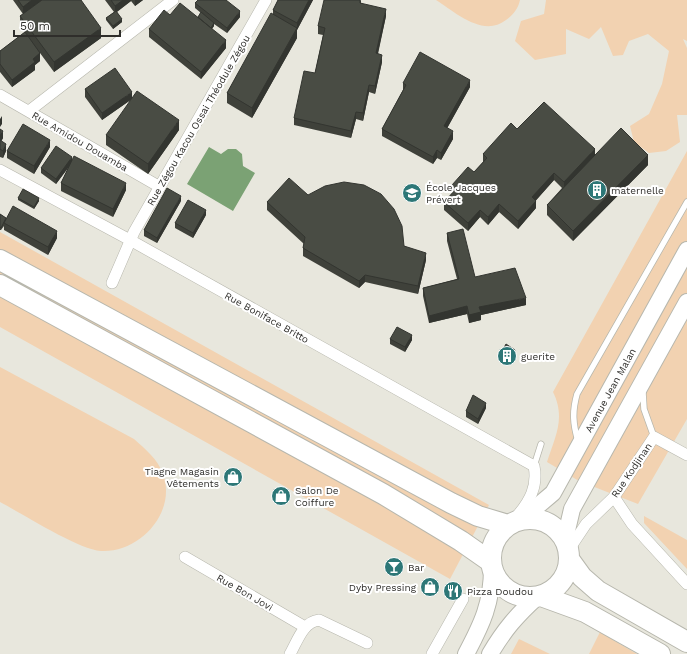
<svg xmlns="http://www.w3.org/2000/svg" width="687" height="654" viewBox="0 0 687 654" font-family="'Work Sans',sans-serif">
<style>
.green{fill:#f2d2b1}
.water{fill:#7ba274}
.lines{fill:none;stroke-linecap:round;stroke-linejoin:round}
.lane-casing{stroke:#b7b7ad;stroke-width:7}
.street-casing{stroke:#b7b7ad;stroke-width:12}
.secondary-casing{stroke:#b7b7ad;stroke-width:18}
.highway-casing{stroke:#b7b7ad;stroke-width:22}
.lane{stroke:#fff;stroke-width:5.5}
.street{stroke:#fff;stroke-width:11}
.secondary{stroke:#fff;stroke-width:16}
.highway{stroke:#fff;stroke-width:20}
.wall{fill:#3f413a}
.shaded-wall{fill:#333530}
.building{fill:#494c44;stroke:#333530}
.labels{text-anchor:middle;stroke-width:4;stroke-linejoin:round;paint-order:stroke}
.street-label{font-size:10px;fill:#2f2e2b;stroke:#fff}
.poi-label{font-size:10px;fill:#2f2e2b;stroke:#fff;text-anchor:start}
</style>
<rect width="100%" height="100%" fill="#e8e7dd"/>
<!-- green -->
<path class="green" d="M436,0h84c-2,9 -7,15 -14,20 -23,18 -51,-8 -70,-20z
M546,0h141v41l-4,-2 4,9v67h-10l3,27 -14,9 -17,2 -15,-11 -4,-16 19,-12 13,-30 7,-33 -21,-17 -19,7 -6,14 -10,1 -12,-29 -12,12 -23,-10v25l-31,6 -20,-19 6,-20 23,-7z
M687,151v268l-49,85 -59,-23 -32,-19c8,-25 19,-44 6,-70z
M0,232l489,273 -39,74 -450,-252z
M0,367l134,72c12,11 23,19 29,35 14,38 -23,79 -62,77 -24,-2 -78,-37 -101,-49z
M644,516l43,24v29l-43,-46z
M601,630l12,10 24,14h-48z
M519,639l31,15h-39z"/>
<!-- water -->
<path class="water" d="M209,147l12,7 7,-5h8l6,5 1,12 12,7 -22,38 -46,-27z"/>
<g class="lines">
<defs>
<path id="lane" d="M643,393l1,16 10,28
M578,441c-5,-17 -6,-29 -1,-47l110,-192
M534,466l7,-22"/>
<path id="street" d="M0,95l160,92
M29,111l144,-111
M0,170l130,70 404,226c4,20 -4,35 -17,50
M112,283l22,-51 132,-232
M614,497l18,27 55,60
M568,551l18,-27 28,-27 40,-60 33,18
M185,557l120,70
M290,654c8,-14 13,-32 29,-34l48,23
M432,654l31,-55"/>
<path id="secondary" d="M521,520l32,-27 134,-243
M565,539l7,-30 115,-207
M466,654c16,-30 26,-51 26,-86
M490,654c14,-24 27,-39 47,-57"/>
<path id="highway" d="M0,260l451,243 27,13 30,9
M0,285l383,209 78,47 30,21
M491 558a39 39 0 1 1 78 0a39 39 0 1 1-78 0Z
M569,559l13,18 16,14 89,51
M541,596l44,16 75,42"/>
</defs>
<!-- lane casing -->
<use href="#lane" class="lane-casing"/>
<!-- street casing -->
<use href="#street" class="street-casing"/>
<!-- secondary casing -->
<use href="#secondary" class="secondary-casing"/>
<!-- highway casing -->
<use href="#highway" class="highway-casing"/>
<!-- lane -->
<use href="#lane" class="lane"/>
<!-- street -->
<use href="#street" class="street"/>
<!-- secondary -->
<use href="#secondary" class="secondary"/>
<!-- highway -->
<use href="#highway" class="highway"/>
</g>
<!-- wall -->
<path class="wall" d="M13,0h68l20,38 -47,34 -14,-19v8l-5,4v5l-23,17 -12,-15v-21l25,-19 -5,-6v-10l3,-2z
M105,0h38l-8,6 -4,-5 -14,11 5,10 -9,7 -7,-9v-2l8,-6z
M278,0h35l-16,30v8l-45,80 -25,-15v-10l46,-79v-4z
M361,0v3l25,13 -8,38 4,8 -7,32 -6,-2 -6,29 -7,-2 -5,19 -57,-13v-7l21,-45 8,-38 -5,-1v-8z
M195,3l45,14 -13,16 -13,-9v2l-2,3 14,19 -25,31 -52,-42v-8l21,-14 28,2 3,-4 -6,-5z
M403,83l67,4 -23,41 6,11 -12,21 -4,-2 -4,6 -51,-28v-7l21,-39z
M85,89l47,10 -30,21 -17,-23z
M0,129l3,9 -2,3 5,10 -3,7 -3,-1z
M517,129l78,26 53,10 -75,76 -26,-26v-10l15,-17 -8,-8 -18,20v8l-18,21 -19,-17 -11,13 -8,-8 -12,14 -24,-21v-8l9,-9 -1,-8 22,-13 9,-10v-8z
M179,130l-31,44 -42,-29v-10z
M50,147l-16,27 -27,-16v-7z
M72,160l54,30 -13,27 -52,-26v-8l8,-16 -13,17 -15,-11v-5z
M308,195l96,51 22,14 -8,34 -53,-12 -6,6 -56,-32v-8l1,-4 -37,-34v-8z
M18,198l21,3 -5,8 -16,-9z
M181,201l-24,42 -13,-7v-6z
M0,214l6,4 51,20 -9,17 -44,-25v-4l-3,4h-1z
M206,215l-13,23 -18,-10v-5z
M447,233l28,44 51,28 -45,10v5l-12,3 -2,-9 -38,9 -6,-27v-8l34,-9 -10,-38z
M390,339l22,1 -7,12 -15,-8z
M515,353l-8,12 -8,-5v-3z
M486,408l-8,16 -12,-7v-6z"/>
<!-- shaded-wall -->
<path class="shaded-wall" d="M32,0h10l-19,14v-7z
M123,0h8v1l-16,12v-7z
M135,0h8l-8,6z
M309,0h4l-16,30v8l-45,80v-10l45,-79v-6z
M386,9v7l-10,45v-8z
M240,11v6l-13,16v-5z
M122,19v3l-9,7v-3z
M214,23v3l-4,5v-2z
M101,28v10l-47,34v-10z
M226,40v8l-25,31v-7z
M40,53v8l-5,4v5l-23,17v-7l21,-21z
M382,55v7l-7,32v-8z
M470,80v7l-26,47v-8z
M369,85v7l-6,29v-8z
M132,92v7l-30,21v-7z
M356,112v7l-5,19v-7z
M2,116v8l-2,3v-8z
M179,120v10l-31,44v-10z
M3,131v7l-3,6v-8z
M453,131v8l-12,21v-7z
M50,140v7l-16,27v-8z
M6,144v7l-3,7v-7z
M595,149v8l-31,33v-8z
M437,150v8l-4,6v-7z
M648,155v10l-75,76v-10z
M72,157v5l-16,22v-5z
M554,173v7l-22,25v-8z
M126,183v7l-13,27v-8z
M181,196v5l-24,42v-5z
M39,198v3l-5,8v-2z
M536,201v7l-18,21v-8z
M499,204v8l-11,13v-8z
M206,210v5l-13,23v-5z
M480,210v7l-12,14v-8z
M57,231v7l-9,17v-8z
M426,253v7l-8,34v-8z
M365,275v7l-6,6v-7z
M526,298v7l-45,10v5l-12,3v-8l10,-8z
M467,306v8l-38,9v-7z
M412,335v5l-7,12v-5z
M515,350v3l-8,12v-2z
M486,403v5l-8,16v-5z"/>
<!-- building -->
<path class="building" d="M18,0h14l-9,7z
M42,0h39l20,28 -47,34 -34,-46z
M111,0h12l-8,6z
M198,0h28l14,11 -13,17 -32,-25z
M278,0h31l-12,23 -24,-13z
M324,0h36v3l26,6 -10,44 6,2 -7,31 -6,-1 -6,28 -7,-1 -5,19 -57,-13 10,-47 11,2 10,-45 -7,-2z
M180,3l46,37 -25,32 -52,-43 15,-19 6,5z
M116,11l6,8 -9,7 -7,-8z
M201,12l13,11 -3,5 -13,-11z
M271,13l26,15 -45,80 -25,-15z
M25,32l15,21 -7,6 2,3 -23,18 -12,-16v-13z
M420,52l50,28 -26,46 9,5 -12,22 -4,-3 -4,7 -51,-28 24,-44 -3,-2z
M115,68l17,24 -30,21 -17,-24z
M137,91l42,29 -31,44 -42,-29z
M544,102l51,47 -31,33 -10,-9 -22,24 4,4 -18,20 -19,-17 -11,13 -8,-7 -12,13 -24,-21 12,-13 -4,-4 16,-18 6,5 13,-14 -4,-4 28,-31 6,6z
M23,124l27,16 -16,26 -27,-15z
M621,128l27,27 -75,76 -26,-26z
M0,129l3,2 -3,5z
M0,140l6,4 -3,7 -3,-2z
M56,146l16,11 -16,22 -15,-11z
M74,156l52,27 -13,26 -52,-26z
M289,178l19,17 17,-9 19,-4 20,3 17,9 13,15 8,17 2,20 22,7 -8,33 -53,-11 -6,6 -56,-33 2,-11 -38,-35z
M167,188l14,8 -24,42 -13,-8z
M23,189l16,9 -5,9 -16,-9z
M188,200l18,10 -13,23 -18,-10z
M13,206l44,25 -9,16 -44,-24z
M0,214l6,4 -5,10 -1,-1z
M463,229l12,48 40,-9 11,30 -47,9 2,5 -12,3 -2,-9 -38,10 -6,-28 36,-9 -12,-46z
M397,327l15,8 -7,12 -15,-8z
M506,344l9,6 -8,13 -8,-6z
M473,395l13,8 -8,16 -12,-8z"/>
<!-- icons -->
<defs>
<symbol id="building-disc" viewBox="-11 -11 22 22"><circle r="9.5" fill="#2d7777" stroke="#fff"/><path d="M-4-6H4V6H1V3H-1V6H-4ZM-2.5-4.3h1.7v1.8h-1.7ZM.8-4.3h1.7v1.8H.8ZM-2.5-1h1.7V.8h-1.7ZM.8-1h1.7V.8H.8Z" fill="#fff"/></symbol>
<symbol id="school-disc" viewBox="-11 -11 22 22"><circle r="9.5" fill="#2d7777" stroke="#fff"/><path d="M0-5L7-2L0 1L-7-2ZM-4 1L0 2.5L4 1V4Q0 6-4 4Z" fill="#fff"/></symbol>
<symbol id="shop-disc" viewBox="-11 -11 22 22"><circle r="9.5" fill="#2d7777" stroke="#fff"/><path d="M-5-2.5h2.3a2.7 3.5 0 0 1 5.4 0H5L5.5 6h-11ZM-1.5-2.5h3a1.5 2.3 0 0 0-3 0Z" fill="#fff"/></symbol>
<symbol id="bar-disc" viewBox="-11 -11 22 22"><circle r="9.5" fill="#2d7777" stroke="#fff"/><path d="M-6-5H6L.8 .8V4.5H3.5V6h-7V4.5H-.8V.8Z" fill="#fff"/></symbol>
<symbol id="restaurant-disc" viewBox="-11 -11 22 22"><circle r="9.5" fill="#2d7777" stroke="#fff"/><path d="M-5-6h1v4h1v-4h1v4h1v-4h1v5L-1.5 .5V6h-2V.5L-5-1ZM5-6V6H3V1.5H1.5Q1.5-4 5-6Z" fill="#fff"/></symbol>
</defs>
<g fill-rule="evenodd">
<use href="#building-disc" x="586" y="179" width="22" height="22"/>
<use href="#school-disc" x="401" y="182" width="22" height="22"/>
<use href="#building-disc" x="496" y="345" width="22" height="22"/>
<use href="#shop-disc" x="222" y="466" width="22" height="22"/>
<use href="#shop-disc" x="270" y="485" width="22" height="22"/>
<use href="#bar-disc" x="383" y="556" width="22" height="22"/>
<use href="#shop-disc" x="419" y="576" width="22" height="22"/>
<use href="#restaurant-disc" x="442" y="580" width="22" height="22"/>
</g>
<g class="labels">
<!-- street labels -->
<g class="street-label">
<text transform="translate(198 120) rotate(-60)" y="4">Rue Zégou Kacou Ossai Théodule Zégou</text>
<text transform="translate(80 141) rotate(30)" y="4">Rue Amidou Douamba</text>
<text transform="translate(267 317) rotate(29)" y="4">Rue Boniface Britto</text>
<text transform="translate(610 390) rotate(-61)" y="4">Avenue Jean Malan</text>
<text transform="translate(631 470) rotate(-56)" y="4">Rue Kodjinan</text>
<text transform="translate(245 592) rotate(30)" y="4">Rue Bon Jovi</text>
</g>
<!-- poi labels -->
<g class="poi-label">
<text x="426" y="191">École Jacques<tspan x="426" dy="12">Prévert</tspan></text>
<text x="611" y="194">maternelle</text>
<text x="521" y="360">guerite</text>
<text x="219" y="475" text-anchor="end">Tiagne Magasin<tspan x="219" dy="12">Vêtements</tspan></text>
<text x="295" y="494">Salon De<tspan x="295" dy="12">Coiffure</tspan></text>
<text x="408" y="571">Bar</text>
<text x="416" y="591" text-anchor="end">Dyby Pressing</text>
<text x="467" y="595">Pizza Doudou</text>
</g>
</g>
<!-- scale -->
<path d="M14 30v6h106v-6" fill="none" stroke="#2f2e2b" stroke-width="2"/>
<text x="20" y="30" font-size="12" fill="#2f2e2b" stroke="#ffffff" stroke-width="3" paint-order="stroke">50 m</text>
</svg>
